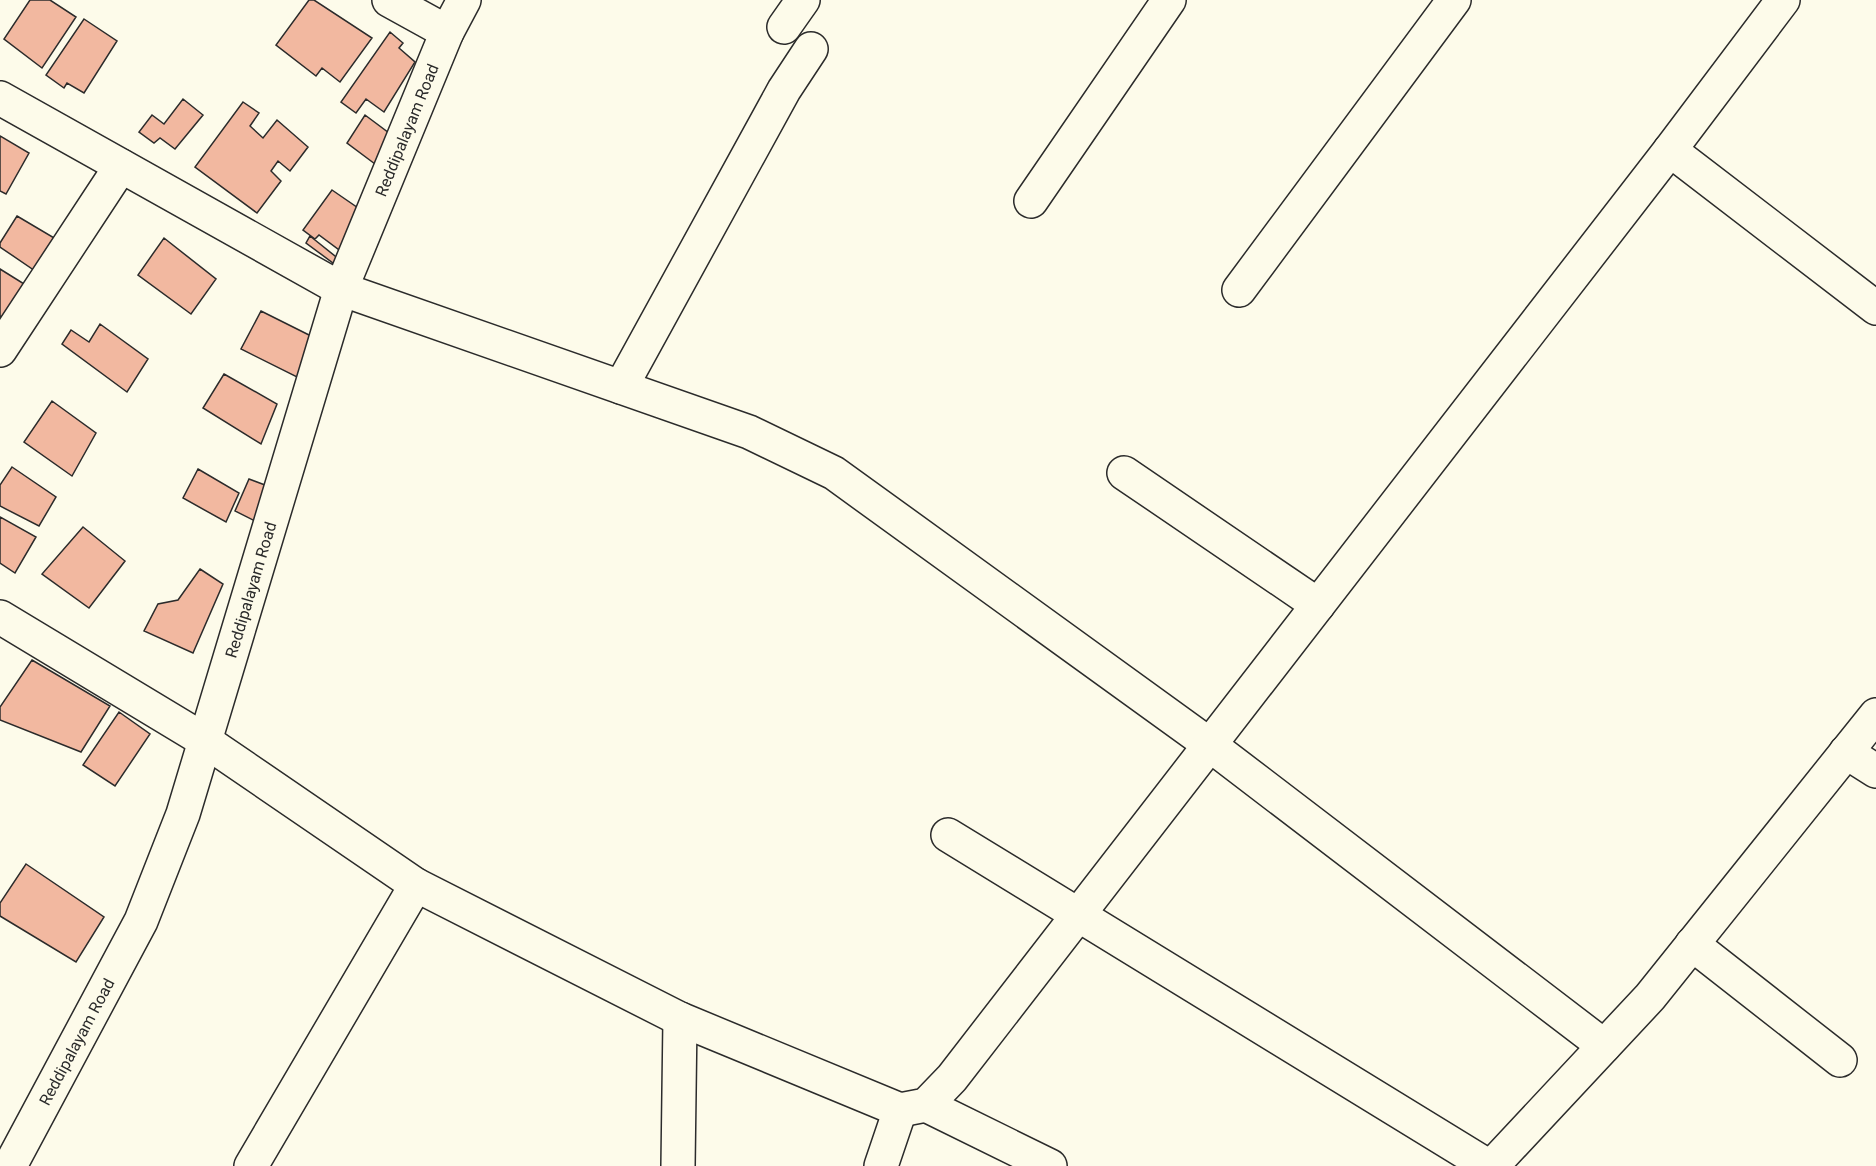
<svg xmlns="http://www.w3.org/2000/svg" width="1876" height="1166" viewBox="0 0 1876 1166" font-family="Roboto,sans-serif">
<style>
.building{fill:#f2b8a0;stroke:#2b2b2b;stroke-width:1.5}
.lines{fill:none;stroke-linecap:round;stroke-linejoin:round}
.minor-casing{stroke:#2b2b2b;stroke-width:36}
.minor{stroke:#fdfbea;stroke-width:33}
.labels{text-anchor:middle;stroke-width:4.5;stroke-linejoin:round;paint-order:stroke}
.street-label{font-size:16px;fill:#2b2b2b;stroke:#fdfbea}
</style>
<rect width="100%" height="100%" fill="#fdfbea"/>
<!-- building -->
<path class="building" d="M30,0h20l26,17 -34,51 -38,-29z
M309,0h5l58,38 -32,44 -18,-14 -6,8 -40,-31z
M84,19l33,22 -33,52 -17,-10 -3,5 -18,-13z
M390,32l13,11 -4,5 16,14 -31,50 -18,-13 -10,14 -15,-11z
M183,99l20,16 -28,34 -15,-11 -6,5 -15,-11 13,-17 12,9z
M243,102l16,11 -9,13 13,12 14,-18 31,27 -18,24 -12,-10 -7,10 10,10 -24,32 -62,-46z
M365,115l28,21 -18,28 -28,-21z
M0,136l29,17 -23,41 -6,-3z
M332,190l29,20 -19,42 -23,-17 -4,4 -12,-9z
M17,216l44,26 -20,33 -41,-28v-4z
M310,236l35,28 -4,5 -35,-26z
M164,238l52,41 -25,35 -53,-39z
M0,269l29,18 -21,34 -8,-5z
M261,311l56,28 -12,42 -64,-32z
M100,324l48,35 -21,33 -65,-48 9,-14 18,12z
M224,374l53,30 -16,40 -58,-36z
M52,401l44,32 -24,43 -48,-34z
M12,467l44,30 -17,29 -39,-20v-21z
M198,469l41,24 -13,29 -43,-24z
M249,479l24,9 -10,37 -28,-14z
M0,517l36,20 -21,36 -15,-10z
M83,527l42,34 -36,47 -47,-34z
M200,569l23,15 -30,69 -49,-22 14,-27 20,-4z
M32,660l78,46 -29,46 -81,-32v-13z
M119,712l31,22 -35,52 -32,-21z
M26,864l78,53 -28,45 -76,-46v-13z"/>
<g class="lines">
<defs>
<g id="minor">
<path d="M389,0l58,32"/>
<path d="M784,27l19,-27"/>
<path d="M0,98l341,191 408,143 85,41 376,272 394,301"/>
<path d="M1670,150l206,158"/>
<path d="M1031,201l138,-201"/>
<path d="M1239,290l215,-290"/>
<path d="M0,350l121,-184"/>
<path d="M621,387l163,-297 27,-41"/>
<path d="M1124,473l194,132"/>
<path d="M0,617l204,123 212,145 264,134 220,91 26,-5 26,-27 718,-928 113,-150"/>
<path d="M1846,752l30,19"/>
<path d="M948,835l540,331"/>
<path d="M1692,944l148,116"/>
<path d="M926,1105l124,61"/>
<path id="s1" d="M10,1166l131,-245 42,-107 158,-525 106,-257 17,-32"/>
<path d="M251,1166l165,-281"/>
<path d="M678,1166l2,-147"/>
<path d="M881,1166l19,-56"/>
<path d="M1492,1166l158,-169 226,-282"/>
</g>
</defs>
<!-- minor casing -->
<use href="#minor" class="minor-casing"/>
<!-- minor -->
<use href="#minor" class="minor"/>
</g>
<g class="labels">
<!-- street labels -->
<g class="street-label">
<text dy="6" stroke="none"><textPath href="#s1" startOffset="1113">Reddipalayam Road</textPath></text>
<text dy="6" stroke="none"><textPath href="#s1" startOffset="627">Reddipalayam Road</textPath></text>
<text dy="6" stroke="none"><textPath href="#s1" startOffset="141">Reddipalayam Road</textPath></text>
</g>
</g>
</svg>
